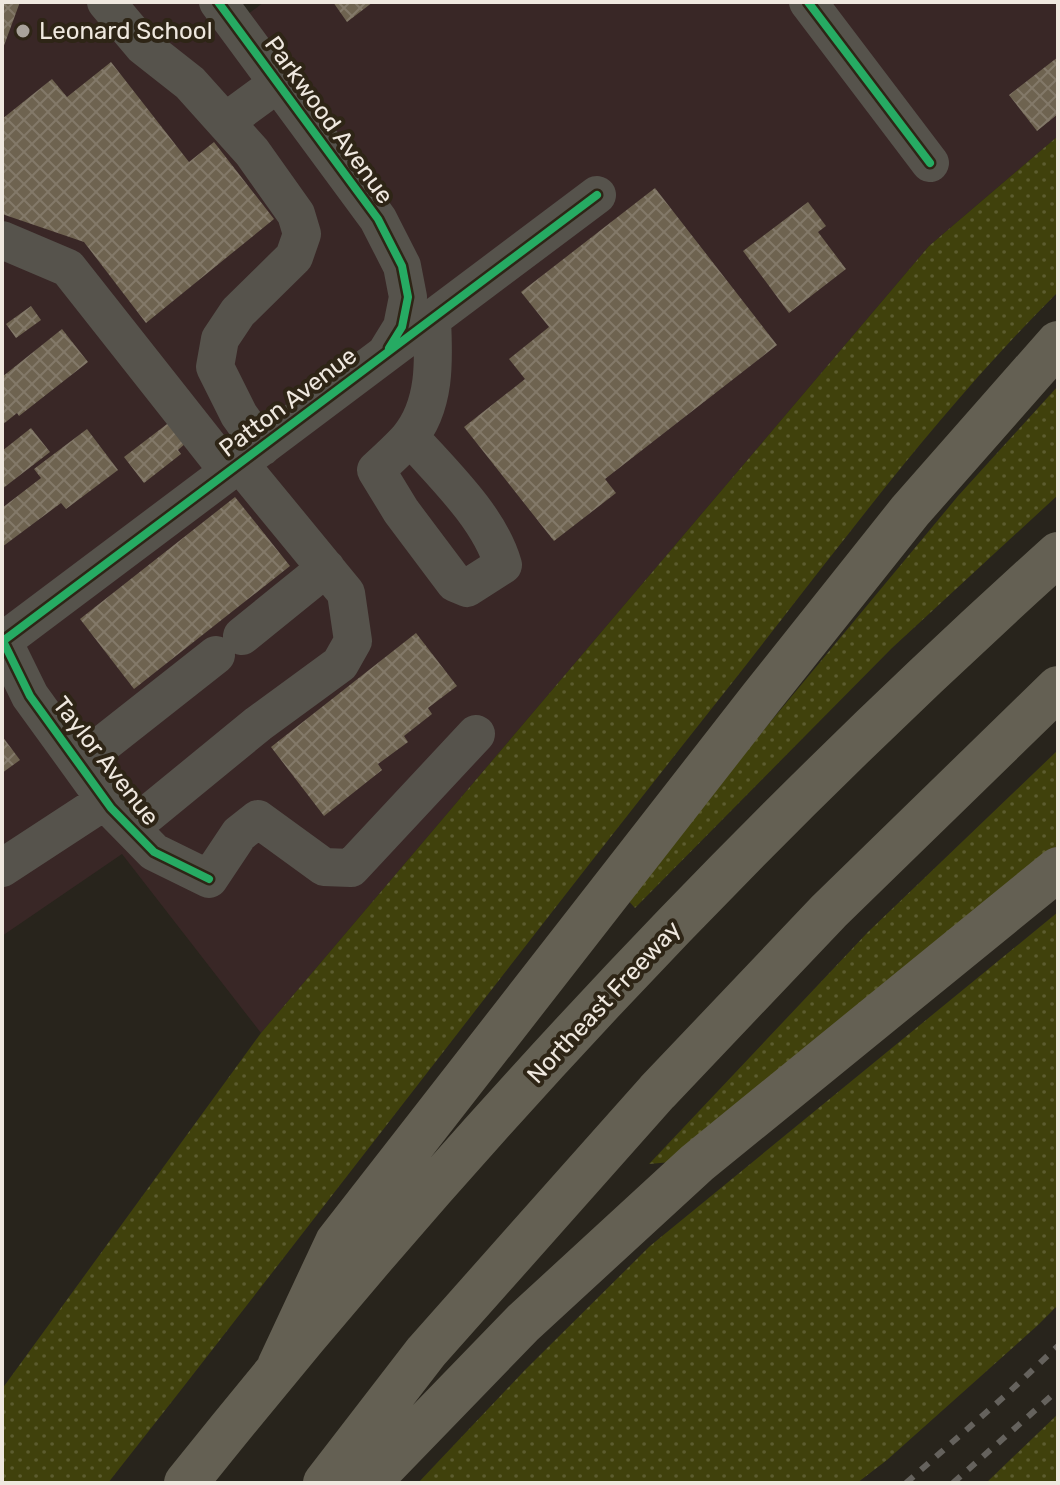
<svg xmlns="http://www.w3.org/2000/svg" width="1060" height="1485" viewBox="0 0 1060 1485" font-family="Rubik,sans-serif">
<style>
.industrial{fill:#392726}
.grass{fill:url(#grass-dots)}
.building{fill:url(#building-cross-hatch)}
.lines{fill:none;stroke-linecap:round;stroke-linejoin:round}
.minor{stroke:#56534c;stroke-width:38}
.highway{stroke:#646053;stroke-width:44}
.rail{stroke:#65625d;stroke-width:6;stroke-dasharray:10 10;stroke-linecap:butt}
.cycleway-casing{stroke:#2e2516;stroke-width:13}
.cycleway{stroke:#26ab63;stroke-width:8}
.poi-dot{fill:#a9a39b;stroke:#2e2516;stroke-width:3}
.labels{text-anchor:middle;stroke-width:8;stroke-linejoin:round;paint-order:stroke}
.poi-label{font-size:24px;fill:#efe8df;stroke:#2e2516;text-anchor:start}
.street-label{font-size:24px;fill:#efe8df;stroke:#2e2516}
</style>
<defs>
<pattern id="grass-dots" width="8" height="8" patternUnits="userSpaceOnUse" patternTransform="scale(2)"><rect width="8" height="8" fill="#40410c"/><path d="M2 2h.1M6 6h.1" fill="none" stroke="#5c5c2f" stroke-width="1.8" stroke-linecap="round"/></pattern>
<pattern id="building-cross-hatch" width="8" height="8" patternUnits="userSpaceOnUse" patternTransform="scale(2)"><rect width="8" height="8" fill="#6e6350"/><path d="M0 0l8 8M0 8l8-8" fill="none" stroke="#837969"/></pattern>
</defs>
<rect width="100%" height="100%" fill="#28241c"/>
<!-- industrial -->
<path class="industrial" d="M2,2h209l19,26 34,-26h794v134l-129,110 -668,787 -139,-179 -120,82z"/>
<!-- grass -->
<path class="grass" d="M1058,136v156c-123,122 -230,270 -338,406 -206,260 -407,524 -612,785h-106v-94l259,-356 668,-787z
M1058,386v109l-166,153 -257,260 -10,-11 333,-401z
M1058,750v95l-387,317 -22,2 219,-232z
M1058,912v393l-20,20 -151,135 -30,23h-439l107,-113 125,-124z
M1058,1414v69h-72z"/>
<!-- building -->
<path class="building" d="M2,2h18l-18,49z
M333,2h40l-26,20z
M1058,57v57l-21,17 -28,-36z
M111,62l78,100 25,-20 60,77 -128,104 -62,-81 -82,-28v-95l50,-40 15,18z
M655,188l122,157 -172,134 11,14 -62,48 -90,-114 61,-48 -16,-20 40,-32 -28,-35z
M808,202l18,24 -8,6 28,37 -57,44 -46,-62z
M31,306l10,14 -25,18 -10,-14z
M62,329l26,33 -69,54 -2,-3 -15,12v-48z
M171,421l16,21 -9,8 3,4 -37,29 -20,-26z
M31,428l19,24 -48,37v-38z
M87,429l31,41 -52,39 -5,-6 -59,44v-39l39,-30 -7,-9z
M235,497l55,69 -156,123 -54,-70z
M416,633l41,53 -29,22 4,6 -28,22 4,6 -30,22 4,6 -58,46 -53,-69z
M2,736l18,24 -18,13z"/>
<g class="lines">
<!-- minor -->
<path class="minor" d="M106,2l37,44 47,37 35,39 27,30 44,62 6,20 -8,23 -56,55 -18,27 -5,28 24,48 23,32
M218,2l160,217 24,47 6,31 -6,30 -16,26
M808,2l122,161
M225,122l52,-38
M2,240l66,28 161,204
M410,437c32,36 80,81 93,128l-36,23 -12,-5 -54,-72 -25,-41c11,-10 22,-20 32,-31 28,-33 26,-79 24,-119
M242,636l84,-68
M2,639l28,57 81,112 43,44 55,27 30,-45 19,-15 66,48 27,1 125,-134
M3,641l594,-446
M79,763l137,-108
M131,828l127,-104 82,-60 13,-23 -7,-48 -106,-129
M2,868l104,-68"/>
<!-- highway -->
<path class="highway" d="M279,1366l58,-124 424,-544 149,-187 148,-168
M186,1483c265,-332 556,-644 872,-929
M325,1483l101,-131 231,-260 172,-181 229,-223
M368,1483l155,-160 174,-160 361,-294"/>
<!-- rail -->
<path class="rail" d="M906,1483l100,-88 52,-49
M953,1483l105,-93"/>
<defs>
<path id="cycleway" d="M218,2l160,217 24,47 6,31 -6,30 -13,21
M808,2l122,161
M2,639l28,57 81,112 43,44 55,27
M3,641l594,-446"/>
</defs>
<!-- cycleway casing -->
<use href="#cycleway" class="cycleway-casing"/>
<!-- cycleway -->
<use href="#cycleway" class="cycleway"/>
</g>
<!-- markers -->
<circle class="poi-dot" cx="23" cy="31" r="8"/>
<g class="labels">
<!-- poi labels -->
<g class="poi-label">
<text x="39" y="39">Leonard School</text>
</g>
<!-- street labels -->
<g class="street-label">
<text transform="translate(329 120) rotate(54)" y="8">Parkwood Avenue</text>
<text transform="translate(288 402) rotate(-37)" y="8">Patton Avenue</text>
<text transform="translate(106 761) rotate(52)" y="8">Taylor Avenue</text>
<text transform="translate(604 1002) rotate(-47)" y="8">Northeast Freeway</text>
</g>
</g>
<!-- border -->
<rect width="1060" height="1485" fill="none" stroke="#efe8df" stroke-width="8"/>
</svg>
